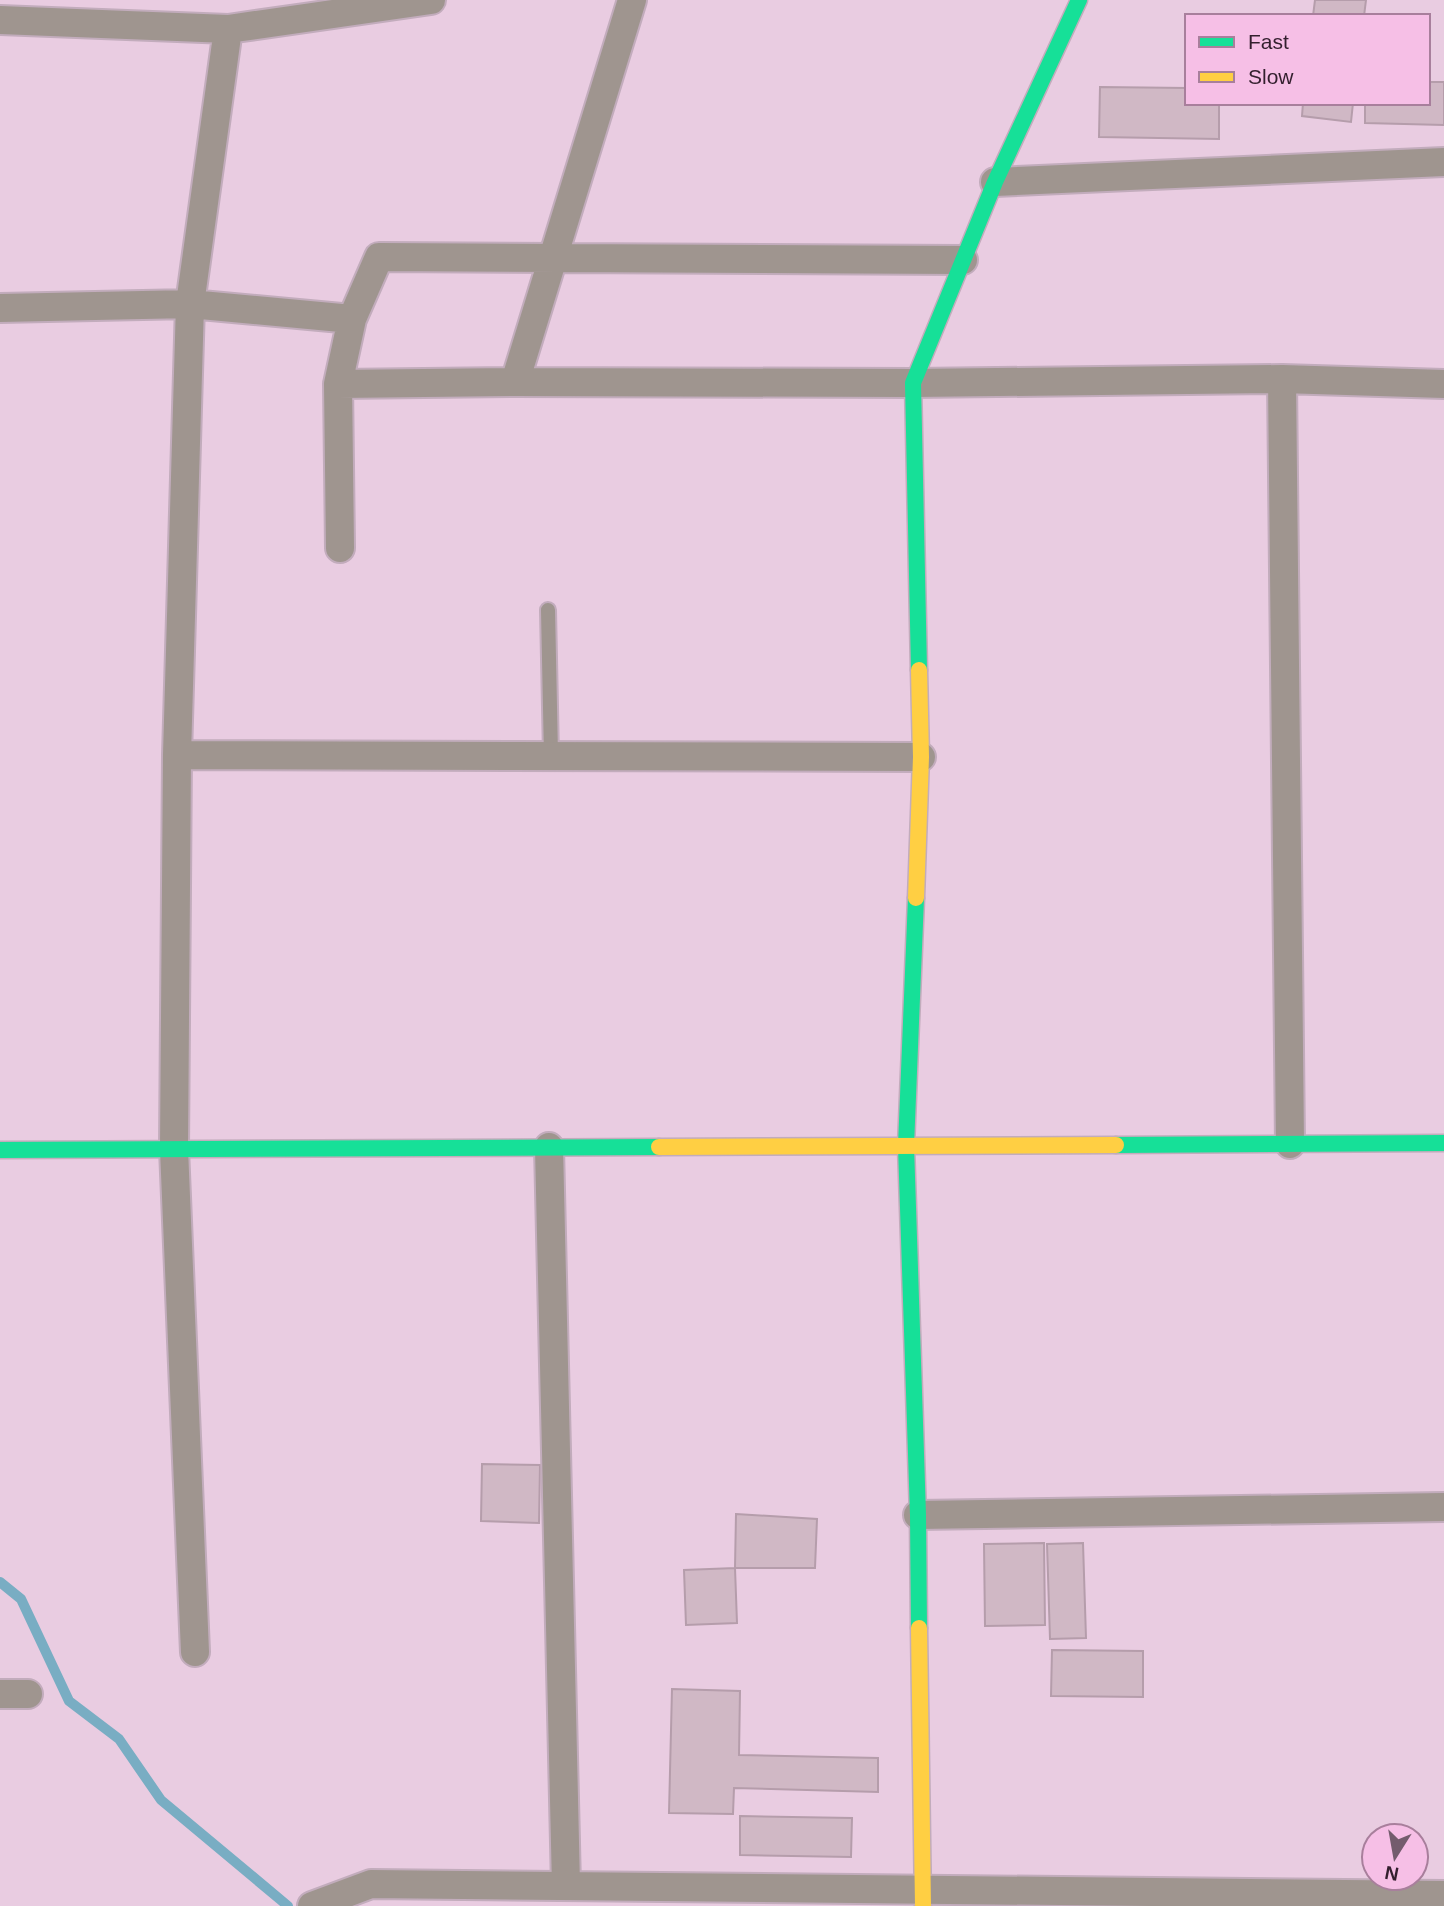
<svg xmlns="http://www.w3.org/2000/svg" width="1444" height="1906" viewBox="0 0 1444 1906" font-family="Helvetica,sans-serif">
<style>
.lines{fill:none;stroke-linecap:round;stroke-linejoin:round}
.stream{stroke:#79adc3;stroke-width:10}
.building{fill:#d0b8c5;stroke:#b59dab;stroke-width:2}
.lane-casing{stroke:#c2acbc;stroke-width:18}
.street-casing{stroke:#c2acbc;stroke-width:32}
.fast-casing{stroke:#c2acbc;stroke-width:19}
.slow-casing{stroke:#c2acbc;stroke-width:19}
.lane{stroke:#9f958f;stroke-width:14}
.street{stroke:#9f958f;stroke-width:28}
.fast{stroke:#16e098;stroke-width:16}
.slow{stroke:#ffcf43;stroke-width:16}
</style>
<rect width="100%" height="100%" fill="#e9cce1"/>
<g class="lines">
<!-- stream -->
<path class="stream" d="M0,1582l21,17 48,102 50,38 42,61 127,106"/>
</g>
<!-- building -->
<path class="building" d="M1315,0h51l-2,16h-51z
M1428,82h16v43l-79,-2v-20h63z
M1100,87l87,1v15h32v36l-120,-2z
M1303,103h50l-2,19 -49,-6z
M482,1464l58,1 -1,58 -58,-2z
M736,1514l81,5 -2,49h-80z
M1044,1543l1,82 -60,1 -1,-82z
M1083,1543l3,95 -36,1 -3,-95z
M735,1568l2,55 -51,2 -2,-55z
M1052,1650l91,1v46l-92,-1z
M672,1689l68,2 -1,64 139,3v34l-144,-4 -1,26 -64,-1z
M740,1816l112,2 -1,39 -111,-2z"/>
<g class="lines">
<defs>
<path id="lane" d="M548,610l3,146"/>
<path id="street" d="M0,20l228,9 203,-29
M995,182l449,-20
M0,308l190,-4 162,15
M1282,379l8,765
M515,382l117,-382
M338,384l177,-2 398,1 369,-4 162,5
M340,548l-2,-164 14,-65 27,-62 584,3
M177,755l744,2
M549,1147l17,739
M918,1515l526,-8
M195,1652l-21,-503 3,-394 13,-451 38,-275
M0,1694h28
M312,1906l59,-22 1073,11"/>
<path id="fast" d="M919,670l-6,-287 82,-201 84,-182
M916,898l-10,248 12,369 1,113
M1116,1145l328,-2
M0,1150l659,-3"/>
<path id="slow" d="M916,898l5,-141 -2,-87
M659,1147l457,-2
M919,1628l4,278"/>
</defs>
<!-- lane casing -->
<use href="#lane" class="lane-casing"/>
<!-- street casing -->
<use href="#street" class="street-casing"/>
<!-- fast casing -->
<use href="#fast" class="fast-casing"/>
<!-- slow casing -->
<use href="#slow" class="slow-casing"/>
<!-- lane -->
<use href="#lane" class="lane"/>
<!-- street -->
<use href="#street" class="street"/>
<!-- fast -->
<use href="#fast" class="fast"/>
<!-- slow -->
<use href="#slow" class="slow"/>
</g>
<!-- legend -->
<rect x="1185" y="14" width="245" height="91" fill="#f6bfe6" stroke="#a87f9c" stroke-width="2"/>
<rect x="1199" y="37" width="35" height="10" fill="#16e098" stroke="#a87f9c" stroke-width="2"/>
<text x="1248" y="49" font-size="21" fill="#331f2e">Fast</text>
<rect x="1199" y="72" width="35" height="10" fill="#ffcf43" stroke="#a87f9c" stroke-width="2"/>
<text x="1248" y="84" font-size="21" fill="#331f2e">Slow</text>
<!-- north arrow -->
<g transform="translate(1395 1857) rotate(191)"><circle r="33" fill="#f6bfe6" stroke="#a87f9c" stroke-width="2"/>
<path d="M0-5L12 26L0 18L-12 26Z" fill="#735c6d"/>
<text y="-10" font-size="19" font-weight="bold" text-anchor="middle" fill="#331f2e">N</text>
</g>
</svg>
